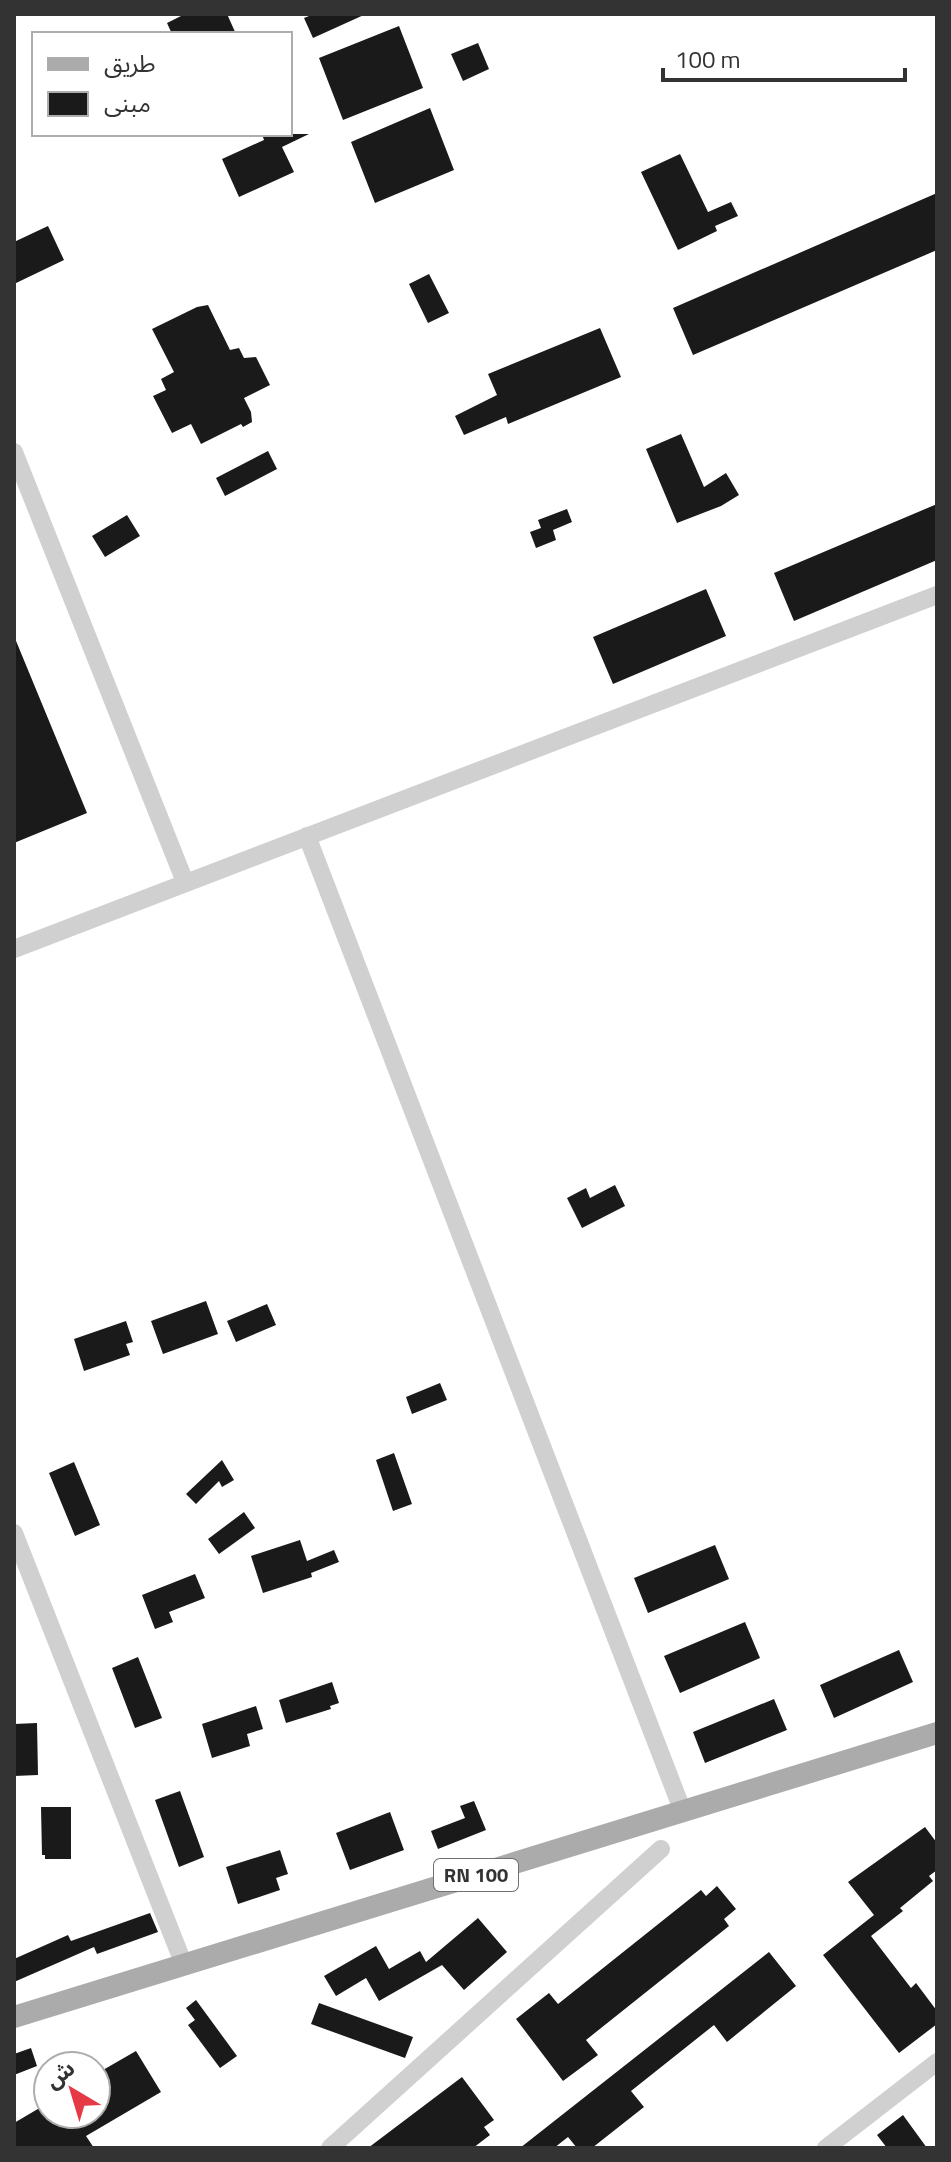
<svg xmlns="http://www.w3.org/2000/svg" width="951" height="2162" viewBox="0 0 951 2162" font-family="'Titillium Web','Noto Sans Arabic',sans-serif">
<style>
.building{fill:#1a1a1a}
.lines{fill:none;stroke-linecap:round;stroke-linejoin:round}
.minor{stroke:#d0d0d0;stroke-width:18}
.major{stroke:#ababab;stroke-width:22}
.labels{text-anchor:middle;stroke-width:8;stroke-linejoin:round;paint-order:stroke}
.shield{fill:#fff;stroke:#707070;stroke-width:2}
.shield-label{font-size:20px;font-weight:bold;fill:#333}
</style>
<rect width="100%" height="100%" fill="#fff"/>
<!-- building -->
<path class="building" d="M185,14h42l9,20h-64l-5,-11z
M314,14h52l-53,24 -9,-20z
M399,26l24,62 -80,32 -24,-62z
M478,43l11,26 -26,12 -12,-27z
M430,108l24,62 -79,33 -24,-61z
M262,134h47l-27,13 12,25 -55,25 -17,-38 42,-19z
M680,154l28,58 23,-10 7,14 -23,10 2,5 -39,19 -37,-78z
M937,193v57l-244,105 -20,-47z
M48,226l16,34 -50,24v-42z
M429,274l20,39 -21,10 -19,-39z
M208,305l22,45 9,-2 5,10 12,-1 14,28 -26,13 7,14 1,10 -9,5 -2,-3 -40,20 -10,-20 -19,9 -19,-37 13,-6 -5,-11 13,-7 -22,-43 45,-22z
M600,328l21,49 -113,47 -2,-7 -42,18 -9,-19 42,-21 -9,-21z
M681,434l23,53 22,-14 13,22 -18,11 -44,17 -31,-74z
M268,451l9,18 -52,27 -9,-18z
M937,504v56l-143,61 -20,-48z
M567,509l5,13 -19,8 3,10 -20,8 -6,-16 11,-4 -3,-8z
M127,515l13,21 -35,21 -13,-21z
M706,589l20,47 -113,48 -20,-47z
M14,636l73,177 -73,30z
M615,1185l10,21 -43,22 -15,-30 19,-10 4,10z
M206,1301l12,33 -55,20 -12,-33z
M267,1304l9,21 -40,17 -9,-21z
M126,1321l7,21 -7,2 4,11 -46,16 -10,-32z
M440,1383l7,17 -35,14 -6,-17z
M394,1453l18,51 -19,7 -17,-51z
M222,1460l12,20 -12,7 -3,-6 -23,23 -10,-10z
M74,1462l26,63 -25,11 -26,-63z
M244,1512l11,16 -36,26 -11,-15z
M300,1540l7,21 27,-11 5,12 -28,11 1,4 -49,16 -12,-37z
M715,1545l14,34 -81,34 -14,-35z
M195,1574l10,24 -36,14 4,10 -18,7 -13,-34z
M745,1622l15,36 -80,35 -16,-37z
M899,1650l14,32 -79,36 -14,-33z
M138,1657l24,61 -27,10 -23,-60z
M332,1682l7,21 -9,3 1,3 -45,14 -7,-23z
M774,1699l13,31 -82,33 -12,-31z
M256,1706l7,23 -16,5 3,12 -38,12 -10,-34z
M37,1723l1,52 -24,1v-52z
M180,1791l24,66 -25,10 -24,-67z
M474,1801l12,29 -48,19 -7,-18 34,-13 -5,-12z
M41,1807h30v52h-26v-4h-3z
M390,1812l14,38 -54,20 -14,-37z
M925,1827l12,16v27l-8,6 4,5 -33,27 3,3 -32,25 40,52 5,-5 21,28v13l-38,29 -76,-98 51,-40 -26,-33z
M280,1850l8,24 -12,4 4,12 -42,14 -12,-37z
M717,1886l19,23 -12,10 5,7 -143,114 12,15 -35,26 -47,-62 33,-26 9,11 143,-114 5,6z
M150,1913l8,19 -61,22 -3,-7 -80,35v-23l54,-24 3,6z
M478,1918l29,34 -43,38 -22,-25 -63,36 -13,-23 -30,18 -12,-20 52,-30 13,23 31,-18 6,11z
M769,1952l27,34 -69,56 -13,-17 -83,66 13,16 -52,41h-15l-9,-11 -14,11h-34z
M196,2000l41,56 -17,12 -32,-43 7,-5 -9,-12z
M319,2003l94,34 -8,21 -94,-34z
M31,2048l6,18 -23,9v-21z
M136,2051l25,41 -75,44 8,12h-80v-25l34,-20v11h48v-40z
M462,2077l32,43 -10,7 6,8 -17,13h-105z
M903,2115l24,33h-40l-10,-13z"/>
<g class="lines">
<!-- minor -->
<path class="minor" d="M14,452l171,430
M307,836l376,976
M14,949l923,-354
M14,1533l170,432
M330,2148l331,-299
M826,2148l111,-86"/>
<!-- major -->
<path class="major" d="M14,2017l923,-284"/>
</g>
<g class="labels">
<!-- shield labels -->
<rect class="shield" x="434" y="1859" width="84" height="32" rx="6"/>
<g class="shield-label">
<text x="476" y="1882">RN 100</text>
</g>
</g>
<!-- border -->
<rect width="951" height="2162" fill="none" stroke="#333333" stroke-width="32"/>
<!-- legend -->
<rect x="32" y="32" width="260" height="104" fill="#ffffff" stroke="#adadad" stroke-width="2"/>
<rect x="48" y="58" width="40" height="12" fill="#ababab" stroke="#adadad" stroke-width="2"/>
<text x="104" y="72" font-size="24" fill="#333333">طريق</text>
<rect x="48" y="92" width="40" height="24" fill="#1a1a1a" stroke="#adadad" stroke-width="2"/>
<text x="104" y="112" font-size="24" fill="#333333">مبنى</text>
<!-- north arrow -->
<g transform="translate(72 2090) rotate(322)"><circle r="38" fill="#ffffff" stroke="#adadad" stroke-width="2"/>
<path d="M0-6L14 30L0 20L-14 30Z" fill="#e63946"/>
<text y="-12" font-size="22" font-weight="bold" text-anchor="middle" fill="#333333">ش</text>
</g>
<!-- scale -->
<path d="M663 68v12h242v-12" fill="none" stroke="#333333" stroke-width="4"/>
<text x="675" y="68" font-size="24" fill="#333333" stroke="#ffffff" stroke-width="6" paint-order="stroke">100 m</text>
</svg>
